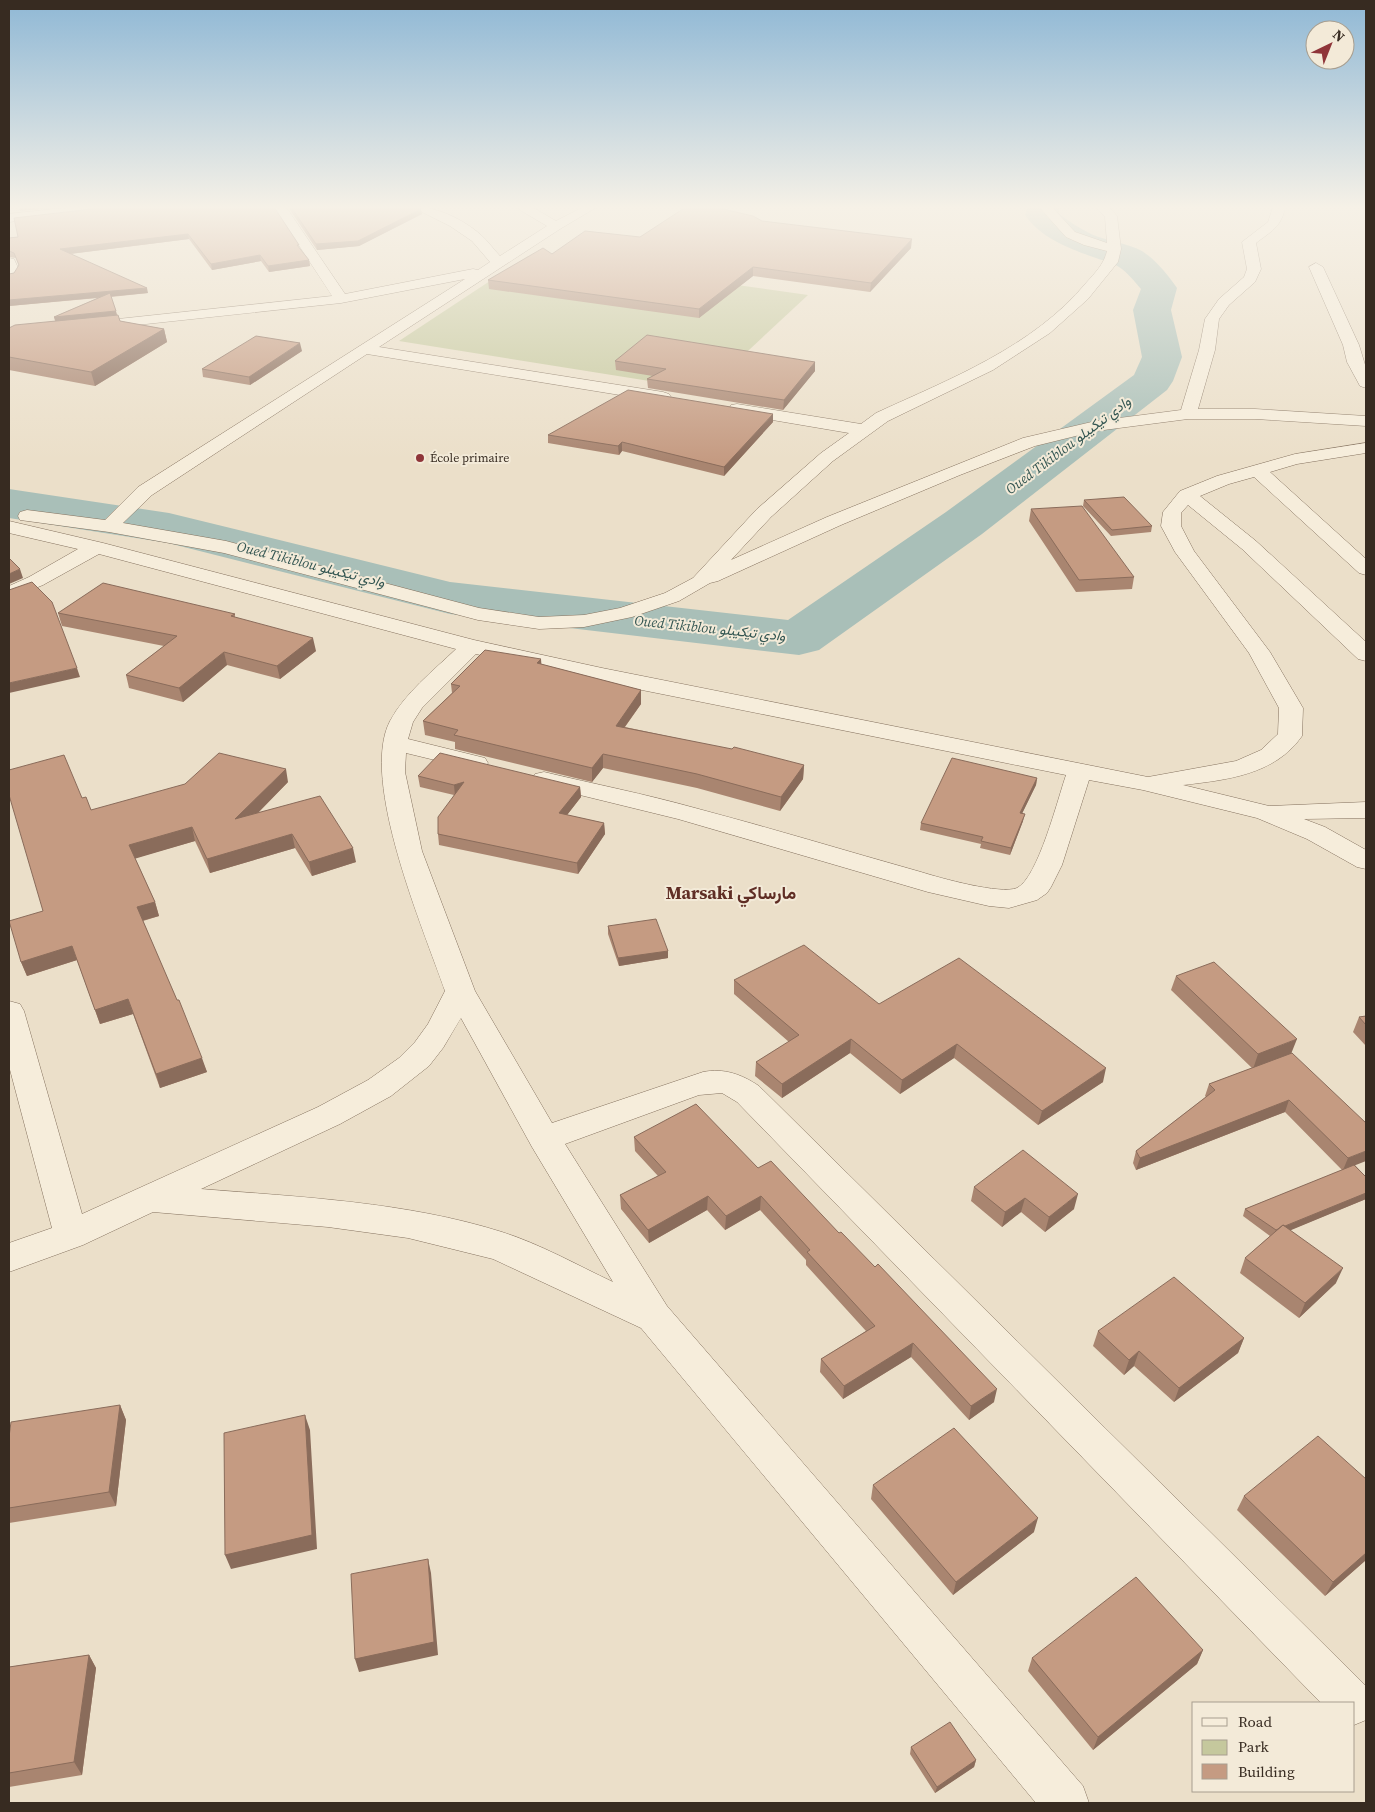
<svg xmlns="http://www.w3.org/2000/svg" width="1375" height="1812" viewBox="0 0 1375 1812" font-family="'Source Serif 4',Vazirmatn,serif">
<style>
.green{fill:#c5c89d}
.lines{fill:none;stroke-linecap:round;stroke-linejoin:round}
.river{fill:#a9bfb8;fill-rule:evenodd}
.minor-casing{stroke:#85725f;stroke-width:1}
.minor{fill:#f6eddb;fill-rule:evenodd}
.wall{fill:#a98570}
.shaded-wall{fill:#8a6c5b}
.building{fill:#c59b82;stroke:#8a6c5b}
.poi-dot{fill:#8f3539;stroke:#f3ead8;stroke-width:2}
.labels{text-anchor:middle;stroke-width:4;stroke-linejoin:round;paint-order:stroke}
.far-poi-label{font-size:12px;fill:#372b21;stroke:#f3ead8;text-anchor:start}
.far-water-label{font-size:14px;font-style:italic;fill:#325551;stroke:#f3ead8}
.quarter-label{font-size:18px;font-weight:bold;fill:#602e25;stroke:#f3ead8}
</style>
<rect width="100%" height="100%" fill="#ebdfc9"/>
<!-- green -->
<path class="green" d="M528,256l280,39 -102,95 -307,-49z"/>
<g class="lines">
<!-- river -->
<path class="river" d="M1028,207h32l-2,6c10,8 21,15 33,21 16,7 36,9 51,17 14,9 26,24 35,37l-6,22 11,47 -9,24 -6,9 -185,144 -163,116 -20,5 -349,-41 -282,-71 -159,-25v-29l160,24 281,69 338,38 158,-108 188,-137 8,-18 -9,-47 8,-21c-7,-8 -13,-16 -22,-22 -7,-5 -18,-7 -26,-10 -25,-9 -52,-19 -68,-42z"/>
<defs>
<path id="minor" d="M74,207h34l-6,4 -93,11v-8z
M274,207h12l59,87 128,-25 5,1 12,-8 -18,-21 -22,-15 -32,-16 -2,-3c22,0 48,13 65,28 7,6 13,15 19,21l47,-30 -27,-16 -2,-3h14l24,14 27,-14h14l-37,22 -181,118 284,45 6,2 2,3 -2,3 -6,2 -296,-48 -215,141 -29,28 103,18 253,67 60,9 45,-2 36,-7 45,-15 28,-15 64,-69 64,-56 28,-20 -112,-19 -6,-1 -2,-4 2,-4 6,-1 124,20 15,-11c74,-34 157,-66 210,-130 9,-10 18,-19 21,-32l-23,-6 -18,-8 -27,-30h13l23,25 32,11 -2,-26 -9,-10h13l8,9 4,33 -3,13 -30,37 -38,34 -57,37 -105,51 -55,40 -62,56 -40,43 96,-43 196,-79 73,-17 85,-11 18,-60 6,-31 14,-20 25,-22 3,-8 -5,-27 26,-20 5,-15h12c-3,20 -15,25 -29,36l5,26 -6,13 -26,23 -10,14 -4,31 -17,59h57l111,7v10l-111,-7h-67l-92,12 -61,15 -75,29 -119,50 -123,56 -8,2 -31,18 -47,16 -48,10 -45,2 -61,-9 -254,-67 -115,-21 -89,-12 -2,-4 2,-4 7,-2 78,10 33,-33 327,-208 -124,24 -251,27 -5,-1 -2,-3 2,-3 5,-1 242,-26z
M9,258l5,1 5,11 -5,8 -5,1z
M1316,263l7,4 36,78 7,23v20l-6,-2 -13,-24 -4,-17 -34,-78z
M1366,443v10l-69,11 -27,8 96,87v16l-7,-2 -105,-96 -25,7 -29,12 56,45 110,101v19l-8,-2 -116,-110 -54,-44 -7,8v13l13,25 76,101 33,56 -1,28c-27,39 -76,44 -119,49l86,21 97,-4v16l-62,1 21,8 41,23v19l-9,-2 -50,-28 -50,-21 -114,-28 -54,-10 -27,85 -11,22 -4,6 -10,7 -28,8 -20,-2 -61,-14 -250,-73 -143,-35 -3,-5 3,-5 9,-2c50,12 101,22 151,36 76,20 151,43 226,64 19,6 80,23 96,16 21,-10 41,-90 49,-113l-464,-93 -126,-28 -54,54 -9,14 -5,17 77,19 3,5 -3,5 -9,2 -70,-17 -1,19 17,79 53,140 77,132 151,-51c21,-4 38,2 56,14l607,600v34l-12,5v-22h-33l-584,-601 -15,-9 -23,2 -134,49 102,162 416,480 6,17h-53l-395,-475 -148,-69 -85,-21 -80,-11 -175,-15 -70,33 -74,27v-29l43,-15 -43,-162v-65l11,3 4,7 58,203 236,-107 50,-27 31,-22 16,-16 13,-18 17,-33c-21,-61 -86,-211 -55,-270 15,-28 43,-50 66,-72l-357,-95 -56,31 -34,14v-13l20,-9 49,-28 -69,-16v-12l94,22 371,97 128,28 546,109 88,-16 25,-11 17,-16 1,-26 -30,-55 -74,-101 -14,-26 2,-14 17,-21 37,-15 78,-22zM461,1018l71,129 81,135c-36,-17 -73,-38 -111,-50 -95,-30 -201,-35 -301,-43l139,-65 51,-28 38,-30 14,-18z"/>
</defs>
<!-- minor casing -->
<use href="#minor" class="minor-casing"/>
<!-- minor -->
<use href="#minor" class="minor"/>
</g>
<!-- wall -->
<path class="wall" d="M288,207h129l5,7 -63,32 -42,4z
M101,208l199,41 9,11 1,6 -41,6 -8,-11 -49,9 -23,-31 -119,15 78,39 -37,4 6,18 3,6 44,8 3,13 -72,44 -86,-16v-42l46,-7 -1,-4 44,-19 -89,8v-32l5,-1 5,-7 -3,-8 -7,-1v-19l9,-1z
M762,221l149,27 -41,44 -117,-16 -54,42 -210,-29 -1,-9 64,-26 88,-17z
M302,351l-52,34 -47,-8 -1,-8z
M615,361l200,10 -32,39 -135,-22 -1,-9 6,-3 -37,-6z
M773,422l-49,54 -102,-25 -3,4 -71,-12v-8z
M1084,500l68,26 -1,6 -40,4 -28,-30z
M1031,509l103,68 -2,12 -56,3 -47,-71z
M58,613l177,1v4l81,33 -36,28 -53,-14 -44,37 -54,-14 -3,-13 38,-29 -102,-20z
M541,659v5l100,26v14l-16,23 179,38 -1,14 -23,32 -83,-23 -94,-20 -11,14 -137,-33v-7l-30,-7 -2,-14 29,-28 -1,-9z
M418,776l162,11 1,10 -14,18 37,8 1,11 -27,40 -139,-29 -1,-11 16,-39 -34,-8z
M1037,778l-1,7 -14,28 1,8 -13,34 -30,-7 1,-4 -61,-14 1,-7z
M288,782l-30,31 98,49 -44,14 -17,-28 -85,25 -15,-32 -60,17 20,44 4,14 -16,5 64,151 -47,16 -27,-74 -33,10 -23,-64 -50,16 -6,-14 22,-51 39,-113 9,12z
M608,926l60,25v7l-49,8 -11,-32z
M1176,976l116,77 63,112 11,12v22l-76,31 46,53 -37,35 -59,-45 5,-15 25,-22 -27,-20 2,-7 97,-39 -57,-58 -149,58 -3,-7 3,-12 70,-54 -1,-1 4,-12 43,-16 -81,-78z
M734,980l145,24 224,78 -65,43 -84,-67 -54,36 -50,-41 -68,45 -27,-22 1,-14 33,-20 -55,-48z
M1366,1016v30l-13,-14 6,-15z
M634,1137l124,31 236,234 -25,18 -58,-63 -68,42 -23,-27 1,-13 45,-28 -60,-66v-5l-46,-50 -35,20 -18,-20 -58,33 -28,-34 -1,-14 38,-19 -23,-25z
M974,1187l100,22 -29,23 -24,-20 -19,15 -31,-26z
M1098,1331l146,7 -6,15 -64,49 -40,-36 -10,9 -31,-29z
M120,1405l6,15 -10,86 -107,17v-86z
M1366,1479v81l-41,36 -88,-86 7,-14z
M873,1485l161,47 -81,63 -82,-96z
M1203,1650l-6,14 -104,86 -65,-79 4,-13z
M89,1655l7,13 -14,107 -73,12v-120z
M911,1747l65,13 -2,7 -39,26 -25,-39z"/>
<!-- shaded-wall -->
<path class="shaded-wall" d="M19,207h42l-41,4z
M421,209l1,5 -63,32 -42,4 -1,-6z
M188,234l1,5 -128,16 -1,-6z
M912,239l-1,9 -41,44 1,-9z
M260,255l1,6 -49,9 -1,-6z
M309,260l1,6 -41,6 -1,-6z
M753,267v9l-54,42v-9z
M147,288l1,5 -139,13v-6z
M116,311l1,5 -61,6 -2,-5z
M164,329l3,13 -72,44 -4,-14z
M300,343l2,8 -52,34 -1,-8z
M815,362v9l-32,39 1,-10z
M773,414v8l-49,54v-9z
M622,442v9l-3,4 -1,-9z
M20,569l3,9 -14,6v-10z
M313,638l3,13 -36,28 -3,-13z
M224,652l3,13 -44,37 -4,-14z
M541,659l1,13 -5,-9z
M77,668l3,9 -71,16v-10z
M641,690v14l-25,35v-13z
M603,754v14l-11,14v-14z
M804,765l-1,14 -23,32 1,-14z
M286,769l2,13 -50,51 -3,-14z
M1037,778l-1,7 -17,35 1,-7z
M464,782l-9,14 -1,-11z
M580,787l1,10 -21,27 -1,-11z
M1025,814l-2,7 -13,34 1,-7z
M604,823l1,11 -27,40 -1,-11z
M192,827l3,14 -61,18 -5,-14z
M292,834l3,14 -85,25 -3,-14z
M353,848l3,14 -44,14 -3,-14z
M155,902l4,14 -18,5 -4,-14z
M72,946l5,14 -50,16 -6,-14z
M668,951v7l-49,8 -1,-8z
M128,999l5,15 -33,10 -5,-14z
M851,1039l-1,14 -68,45v-14z
M1297,1039l-6,15 -38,15 5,-15z
M957,1044l-3,14 -54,36 2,-14z
M202,1058l5,14 -47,16 -4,-14z
M1106,1068l-3,14 -65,43 4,-14z
M1289,1100l-4,12 -149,58 4,-12z
M1366,1151v10l-23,9 5,-12z
M1366,1193v6l-94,39 4,-8z
M1078,1194l-4,15 -29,23 4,-15z
M708,1196l-1,14 -58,33 -1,-13z
M761,1196l-1,14 -35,20 1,-14z
M1025,1198l-4,14 -19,15 3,-15z
M1343,1268l-7,15 -37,35 6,-15z
M1244,1338l-6,15 -64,49 5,-14z
M913,1343l-2,14 -68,42 1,-13z
M1139,1351l-5,15 -10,9 5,-15z
M997,1389l-3,13 -25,18 2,-14z
M120,1405l6,15 -10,86 -7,-14z
M305,1415l5,15 7,119 -86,20 -6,-14z
M1038,1518l-4,14 -81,63 3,-13z
M1366,1553v7l-41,36 8,-14z
M428,1559l3,14 7,82 -79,17 -4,-13z
M1203,1650l-6,14 -104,86 5,-13z
M89,1655l7,13 -14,107 -8,-13z
M976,1760l-2,7 -39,26 2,-6z"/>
<!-- building -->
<path class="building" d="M103,207h171l25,38h-2l12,15 -41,6 -8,-11 -49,9 -23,-30 -128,15 87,39 -138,12v-26l5,-1 5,-8 -5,-12 -5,-2v-13l9,-1 -4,-19 87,-10z
M291,207h126l4,2 -63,32 -42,3z
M686,207h28l39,9 9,5 150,18 -41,44 -118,-16 -54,42 -211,-29 55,-32 9,6 33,-23 55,6z
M110,293l6,18 -62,6z
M118,315l2,6 44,8 -73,43 -82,-15v-29l6,-3z
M647,335l168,27 -31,38 -137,-21 19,-10 -51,-8z
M256,336l44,7 -51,34 -47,-8z
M628,390l145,24 -49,53 -102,-25 -4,4 -70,-11z
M1124,497l28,29 -40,4 -28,-30z
M1082,506l52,71 -55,3 -48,-71z
M9,558l11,11 -11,5z
M32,582l20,20 25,66 -68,15v-93z
M103,583l132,31 -4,2 82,22 -36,28 -53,-14 -45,36 -53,-13 51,-39 -119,-23z
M485,650l56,9 -4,4 104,27 -25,36 116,23 2,-2 70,18 -23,32 -84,-23 -94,-20 -11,14 -138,-33 4,-5 -35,-9 37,-35 -9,-2z
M219,753l67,16 -51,50 85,-23 33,52 -44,14 -17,-28 -85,25 -15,-32 -63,18 26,57 -18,5 40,93h2l23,58 -46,16 -28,-75 -33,11 -23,-64 -51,16 -12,-41 34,-10 -34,-116v-25l55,-15 18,43 4,-1 5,13 94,-26z
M440,753l140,34 -21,26 45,10 -27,40 -139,-29v-17l26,-35 -10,3 -36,-9z
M952,758l85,20 -17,35 5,1 -14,34 -30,-7 2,-4 -62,-14z
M656,919l12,32 -50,7 -10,-32z
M804,945l75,59 80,-46 147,110 -64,43 -85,-67 -55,36 -51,-41 -69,45 -26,-22 43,-27 -65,-55z
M1214,962l83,77 -39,15 -82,-78z
M1366,1016v9l-7,-8z
M1292,1053l74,70v28l-18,7 -59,-58 -149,58 -4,-7 79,-61 -6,-6z
M696,1104l62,64 13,-7 68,72 2,-1 34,35 3,-3 119,125 -26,17 -58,-63 -69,43 -23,-27 54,-33 -68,-74 3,-2 -49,-54 -35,20 -18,-20 -60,34 -28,-35 46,-23 -32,-35z
M1023,1150l55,44 -29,23 -24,-19 -20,14 -31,-25z
M1354,1165l12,12v16l-81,33 -2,-1 -5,4 -2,1 -31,-21z
M1283,1225l60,43 -38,35 -60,-45z
M1174,1277l70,61 -65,50 -40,-37 -10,9 -31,-29z
M120,1405l-11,87 -100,16v-71l2,-15z
M305,1415l7,120 -87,20 -1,-122z
M954,1428l84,90 -82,64 -83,-97z
M1318,1436l48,43v74l-33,29 -89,-86z
M428,1559l6,83 -79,17 -4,-85z
M1136,1577l67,73 -105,87 -66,-79z
M89,1655l-15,107 -65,11v-106z
M950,1722l26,38 -39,27 -26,-40z"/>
<!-- sky -->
<linearGradient id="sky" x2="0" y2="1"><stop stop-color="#8fb8d5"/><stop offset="0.45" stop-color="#f6f1e7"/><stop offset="1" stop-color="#f6f1e7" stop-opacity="0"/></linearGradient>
<rect width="1375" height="460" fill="url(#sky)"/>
<!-- markers -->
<circle class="poi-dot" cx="420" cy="458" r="5"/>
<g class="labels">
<!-- far-poi labels -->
<g class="far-poi-label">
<text x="430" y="462">École primaire</text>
</g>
<!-- far-water labels -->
<g class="far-water-label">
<text transform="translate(1068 445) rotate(-37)" y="5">Oued Tikiblou وادي تيكيبلو</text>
<text transform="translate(311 564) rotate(14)" y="5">Oued Tikiblou وادي تيكيبلو</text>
<text transform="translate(710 628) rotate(6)" y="5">Oued Tikiblou وادي تيكيبلو</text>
</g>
<!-- quarter labels -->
<g class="quarter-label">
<text x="731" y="899">Marsaki مارساكي</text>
</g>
</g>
<!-- border -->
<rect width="1375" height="1812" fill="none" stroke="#372b21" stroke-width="20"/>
<!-- legend -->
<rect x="1192" y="1702" width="162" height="90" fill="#f3ead8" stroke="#a89e8f"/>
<rect x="1202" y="1718" width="25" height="8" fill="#f6eddb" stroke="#a89e8f"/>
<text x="1238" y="1727" font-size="15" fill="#372b21">Road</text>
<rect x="1202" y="1740" width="25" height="15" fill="#c5c89d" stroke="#a89e8f"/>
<text x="1238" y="1752" font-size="15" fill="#372b21">Park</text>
<rect x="1202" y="1764" width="25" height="15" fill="#c59b82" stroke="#a89e8f"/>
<text x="1238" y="1777" font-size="15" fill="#372b21">Building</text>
<!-- north arrow -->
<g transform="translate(1330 45) rotate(43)"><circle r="24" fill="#f3ead8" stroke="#a89e8f"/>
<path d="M0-4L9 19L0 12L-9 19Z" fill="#8f3539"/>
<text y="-8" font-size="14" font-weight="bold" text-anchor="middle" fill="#372b21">N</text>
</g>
</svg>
